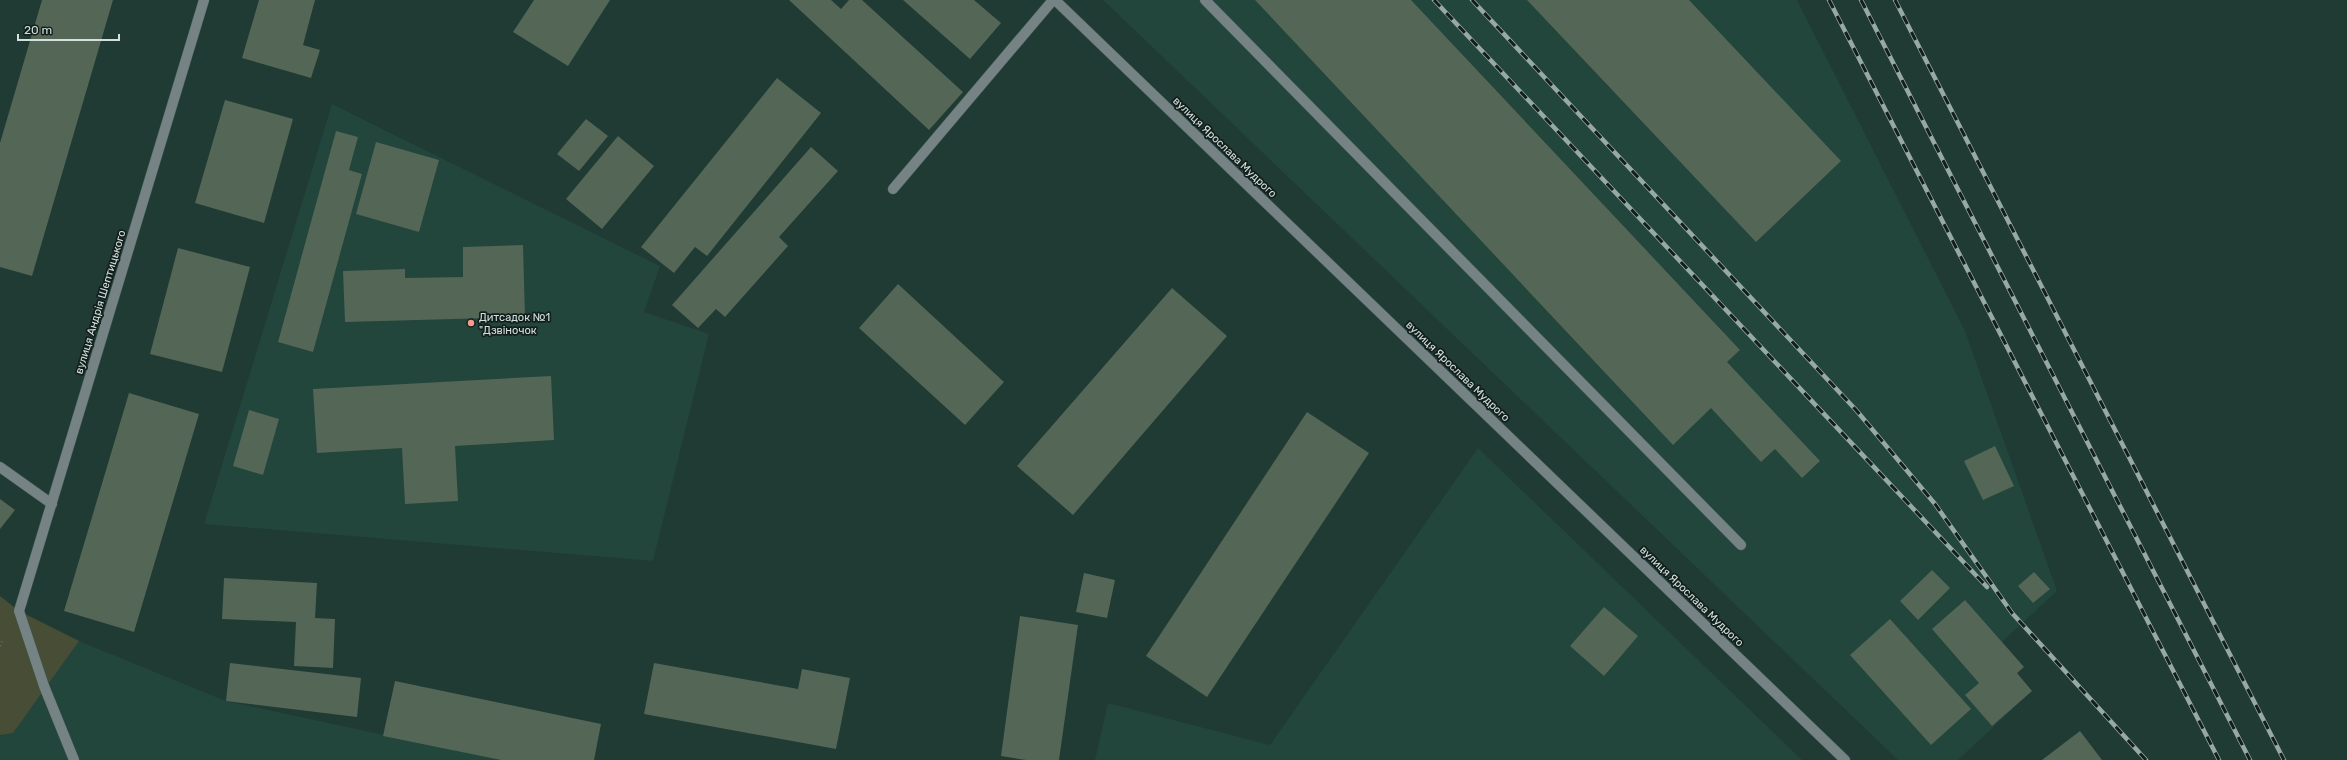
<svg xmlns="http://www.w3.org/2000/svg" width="2347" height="760" viewBox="0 0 2347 760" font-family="Rubik,sans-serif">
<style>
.built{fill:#22453c}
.green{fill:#484e36}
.building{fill:#546656}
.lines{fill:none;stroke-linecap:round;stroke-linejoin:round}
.minor-casing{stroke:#405852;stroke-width:11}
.path{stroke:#576e68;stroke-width:2.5;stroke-dasharray:1 3;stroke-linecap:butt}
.minor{stroke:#768384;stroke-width:10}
.rail-casing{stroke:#97a9a5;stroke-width:4.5}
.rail{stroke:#131f1c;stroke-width:3;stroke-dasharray:9;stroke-linecap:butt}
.poi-dot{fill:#f49e8a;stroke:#131f1c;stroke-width:1.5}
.labels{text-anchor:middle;stroke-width:3.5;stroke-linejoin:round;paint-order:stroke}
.street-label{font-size:11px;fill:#d2e1dd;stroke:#131f1c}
.poi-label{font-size:11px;fill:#d2e1dd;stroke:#131f1c;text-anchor:start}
</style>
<rect width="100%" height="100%" fill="#203a34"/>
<!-- built -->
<path class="built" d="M1103,0h694l168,331 92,260 -55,51 22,25 -7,7 15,17 -74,69h-60z
M332,104l328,162 -16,46 65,22 -56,227 -449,-37z
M1478,448l324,312h-707l13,-57 162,42z
M79,641l147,60 275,59h-501v-25l13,-2 31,-47z"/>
<!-- green -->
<path class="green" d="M0,596l19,15 60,30 -66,92 -13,2z"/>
<!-- building -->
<path class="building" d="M42,0h71l-81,276 -32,-9v-124z
M259,0h56l-12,45 17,5 -9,28 -69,-20z
M534,0h76l-42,66 -55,-34z
M789,0h42l10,9 8,-9h13l101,92 -34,38z
M903,0h71l27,23 -31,36z
M1255,0h156l329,350 -13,12 93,99 -18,17 -27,-29 -14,13 -50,-54 -38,37z
M1527,0h162l152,161 -85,81z
M777,78l44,35 -114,143 -12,-9 -21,26 -33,-26z
M225,100l68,19 -29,104 -69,-20z
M586,119l22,17 -29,35 -22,-17z
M336,131l22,6 -9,33 13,4 -49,178 -35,-10z
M618,136l36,30 -52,63 -36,-30z
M376,142l63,18 -20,72 -63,-18z
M811,147l27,24 -59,66 9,9 -63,71 -9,-8 -18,19 -26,-23z
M523,245l2,72 -180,5 -2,-51 62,-2v9l58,-1v-30z
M178,248l72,19 -28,105 -72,-18z
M898,284l106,98 -39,43 -106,-97z
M1172,288l55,48 -154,179 -56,-49z
M551,376l3,64 -99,6 3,55 -53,3 -3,-56 -85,5 -4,-64z
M129,393l70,21 -65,218 -70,-21z
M249,410l30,9 -16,56 -30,-9z
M1307,412l62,41 -162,244 -61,-41z
M1995,446l19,40 -31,14 -19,-39z
M0,499l15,11 -15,19z
M1932,570l18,18 -32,32 -18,-19z
M2034,572l16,17 -17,14 -15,-17z
M1084,573l31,7 -8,38 -31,-6z
M224,578l93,5 -2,35 20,1 -2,49 -39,-2 2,-44 -74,-3z
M1965,600l59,67 -7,6 15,18 -40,35 -27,-31 14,-12 -47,-54z
M1604,607l34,29 -34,40 -34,-30z
M1020,616l58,9 -19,135h-33l-25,-4z
M1890,619l81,90 -40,36 -81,-90z
M230,663l131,15 -4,39 -131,-16z
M654,663l144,26 4,-20 48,9 -14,71 -192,-35z
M395,681l206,43 -7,36h-93l-118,-24z
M2080,731l22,29h-60z"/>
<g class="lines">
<defs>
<path id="minor" d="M1055,0l790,760
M1205,0l536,545
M893,189l160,-189
M0,467l52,37
M74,760l-30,-74 -25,-75 185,-611"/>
</defs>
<!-- minor casing -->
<use href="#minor" class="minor-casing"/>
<!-- path -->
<path class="path" d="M0,646l3,-7"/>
<!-- minor -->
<use href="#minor" class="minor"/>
<defs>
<path id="rail" d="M1434,0l553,587
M1472,0l384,410 79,94 77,109 134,147
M1829,0l390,760
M1861,0l389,760
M1895,0l389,760"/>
</defs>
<!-- rail casing -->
<use href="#rail" class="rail-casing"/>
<!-- rail -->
<use href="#rail" class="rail"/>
</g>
<!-- markers -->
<circle class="poi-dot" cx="471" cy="323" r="4"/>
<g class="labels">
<!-- street labels -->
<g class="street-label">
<text transform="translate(1225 147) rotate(44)" y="4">вулиця Ярослава Мудрого</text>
<text transform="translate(100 302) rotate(-73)" y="4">вулиця Андрія Шептицького</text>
<text transform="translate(1458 371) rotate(44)" y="4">вулиця Ярослава Мудрого</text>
<text transform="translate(1692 596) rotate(44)" y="4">вулиця Ярослава Мудрого</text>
</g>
<!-- poi labels -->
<g class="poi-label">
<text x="479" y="321">Дитсадок №1<tspan x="479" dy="13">"Дзвіночок</tspan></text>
</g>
</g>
<!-- scale -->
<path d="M18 34v6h101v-6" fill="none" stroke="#d2e1dd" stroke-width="2"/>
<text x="24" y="34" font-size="12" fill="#d2e1dd" stroke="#131f1c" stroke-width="3" paint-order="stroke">20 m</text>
</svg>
